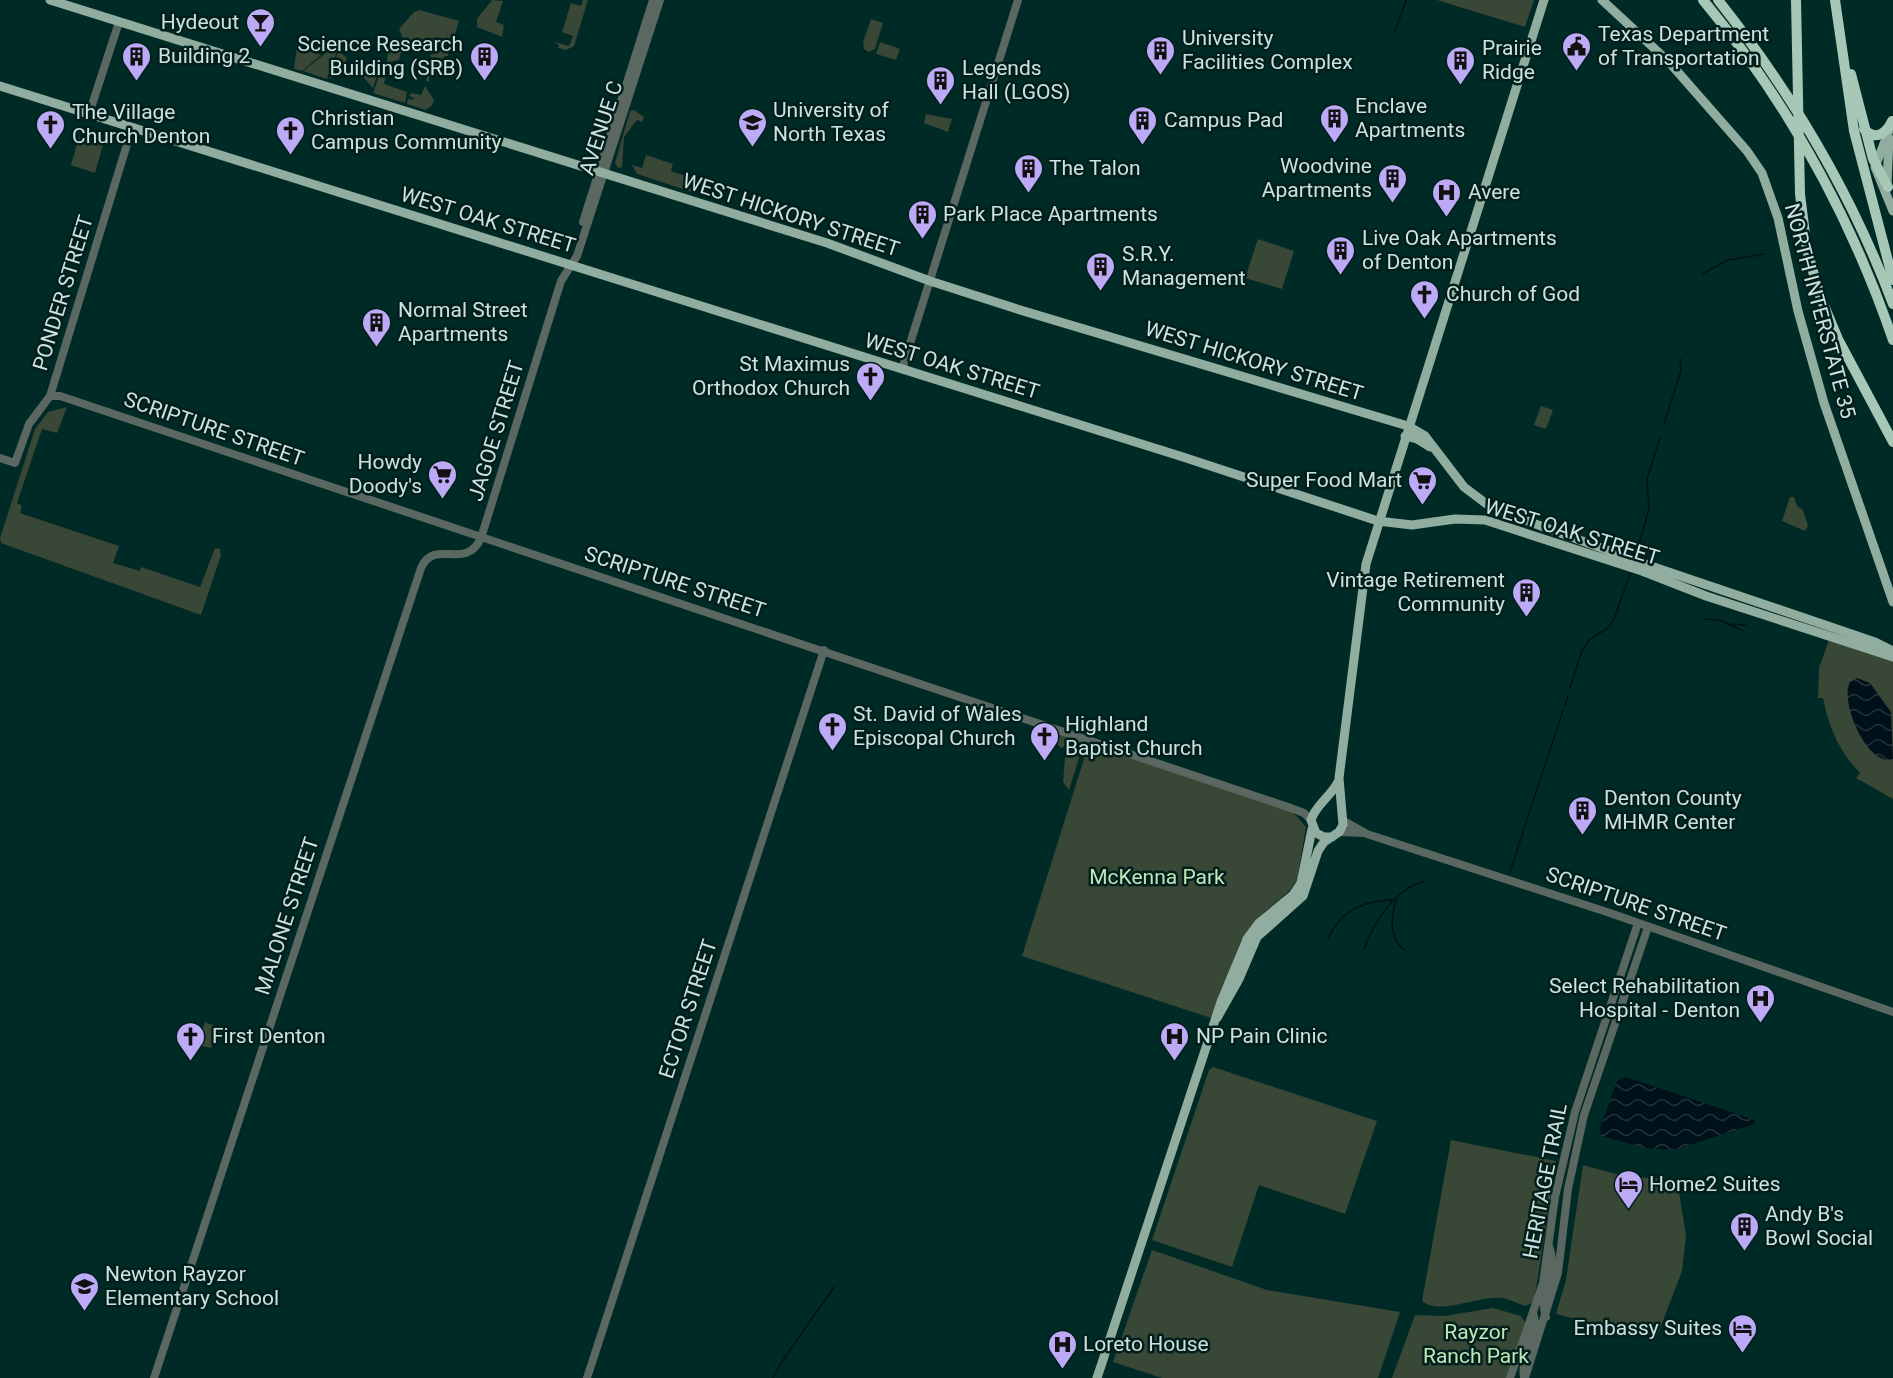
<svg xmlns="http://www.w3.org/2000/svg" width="1893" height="1378" viewBox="0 0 1893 1378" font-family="Roboto,sans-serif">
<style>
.green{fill:#384736}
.water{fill:url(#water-waves)}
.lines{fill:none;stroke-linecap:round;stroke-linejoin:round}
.stream{stroke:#00111a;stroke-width:1.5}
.minor{stroke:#5b6861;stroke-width:8}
.major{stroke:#91ad9f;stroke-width:9}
.highway{stroke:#a7c8b7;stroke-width:10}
.labels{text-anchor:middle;stroke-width:5;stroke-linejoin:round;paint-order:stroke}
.poi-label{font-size:21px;fill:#cde2df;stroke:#021f1c;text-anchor:start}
.street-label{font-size:21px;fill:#cde2df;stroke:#021f1c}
.park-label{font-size:21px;fill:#bfe6b9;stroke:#021f1c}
</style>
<defs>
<pattern id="water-waves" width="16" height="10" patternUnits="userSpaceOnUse" patternTransform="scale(1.5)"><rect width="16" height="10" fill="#00111a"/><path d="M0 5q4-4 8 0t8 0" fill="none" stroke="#24333b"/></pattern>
</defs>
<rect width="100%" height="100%" fill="#002a26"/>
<!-- green -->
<path class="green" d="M492,0l11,1 -7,21 8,3 -2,12 -25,-10v-8z
M583,0h5l-14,46 -8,4 -8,-2 1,-3 -5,-3 15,4 4,-10 -11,-4 9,-29 10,3z
M1437,0h97l-9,27z
M419,10l40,11 -6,20 -20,8 -29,-8 -5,-12 15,-17z
M871,19l12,4 -8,26 -6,3 -5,-3 -1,-7z
M399,42l3,7 -3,11 -9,2 -4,6 2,-16z
M880,42l20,7 -4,11 -20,-6z
M297,47l24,8 -19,16 -8,-2z
M450,48l-2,8h-3l-3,19 -7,-1 -6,4v4l-3,-1 6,-23 -2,-3z
M337,51l-10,28 -24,-8 24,-19z
M338,51l9,7 -1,4 4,1 4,6 -25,10z
M381,65l-8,23 -16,-18z
M380,73l6,2 -2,9 23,8 -2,11 -32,-10z
M425,86l9,14 -2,5 -6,5 -19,-6 1,-5 5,1 1,-2 -5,-2 3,-3 9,2z
M634,110l10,7 -2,5 -5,-2 -13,17 -2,30 -4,1 -3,-5 15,-52z
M926,114l26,5 -4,13 -24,-9z
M79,137l24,8 -8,28 -24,-8z
M646,155l27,9 -2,7 27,9 -3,13 -58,-19 -5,-9 10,3z
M1258,239l36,12 -12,38 -37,-11z
M1541,406l12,4 -7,19 -12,-4z
M67,407l-10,26 -15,-4 -25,74 5,3 -2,7 99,33 -6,17 27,8 1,-4 59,20 15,-39 5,1 1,6 -20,60 -200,-72 -1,-5 35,-109 13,-17z
M1790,497h4l3,9 6,4 5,16 -3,5 -23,-10z
M1830,637l63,22v140l-37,-21 4,-5c-21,-22 -31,-45 -37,-75h-5l1,-30z
M1038,726l47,13 -16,51 -6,-8 2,-25 4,-2 -4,-9 -4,2 -6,-7 -20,-7z
M1090,740l198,67 18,20 -9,53 -8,11 -29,25 -19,24 -30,78 -189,-62z
M205,1022l17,7 -5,15 -4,-1 -2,5 -14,-3z
M1213,1067l164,54 -32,93 -86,-29 -27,82 -80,-27 57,-170z
M1451,1140l105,21 -22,141 -9,4c-7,-2 -15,-7 -23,-8 -23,-3 -63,18 -80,3z
M1583,1165l44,12 50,2 9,57 -4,35 -26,68 -100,-25 10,-34z
M1152,1250l115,40 133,22 -22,66h-216l-49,-16z
M1493,1308l28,8 4,6 -18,56h-115l23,-63 29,1z"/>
<!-- water -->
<path class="water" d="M1857,678l13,5 21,29 2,47c-25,9 -54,-57 -43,-77z
M1626,1077l129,43v4l-81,26 -28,-2 -45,-12 -1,-8 17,-47z"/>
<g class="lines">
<!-- stream -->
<path class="stream" d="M1395,32l11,-32
M1702,274l26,-14 37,-6
M1664,423l17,-52 -1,-13
M1636,555l13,-46 -2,-30 13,-42
M1703,619l17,1 23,11
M1732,624l14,1
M1570,688l11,-35 8,-13 20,-13 6,-10 15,-44
M1565,706l3,-10
M1510,872l53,-162
M1328,939c13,-30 37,-39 68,-39 -5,19 -8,37 9,51
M1364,949c10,-27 30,-59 60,-68
M773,1378l8,-15 53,-76"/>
<!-- minor -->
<path class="minor" d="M89,114l30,-92
M583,222l70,-222
M902,369l116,-369
M50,396h10l1228,411 16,6 7,7
M0,458l15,5 14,-39 21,-28 82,-268
M1344,821l23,13 243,79 283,99
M1339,832l26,1
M1546,1317c-9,-23 14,-43 3,-71
M1524,1377c-4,-22 17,-43 9,-64
M154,1378l267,-810c14,-31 44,4 60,-30l80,-257 16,-25 83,-256
M587,1378l237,-728
M1510,1378l33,-95 12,-86 20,-85 63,-189
M1525,1378l33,-105 10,-84 16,-74 64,-188"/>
<!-- major -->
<path class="major" d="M50,0l777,243 103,38 87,28 391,117 17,10 39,51 28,21 153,56 230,78 18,9
M1602,0l67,62 78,89 15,22 16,45 20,93 26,92 69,199
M0,86l1183,371 195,64 34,4 43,-6 30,1 157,51 64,25 187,61
M1891,125l-16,42 18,44
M1887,184l2,-46
M1405,436l12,3 13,8
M1332,837h-8l-8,-4 -5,-13c4,-14 20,-24 27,-38
M1217,1018l22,-39 18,-42 46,-41 15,-45 6,-9 15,-10 4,-7 -4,-47 27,-214 178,-564
M1097,1378l124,-376 26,-63 12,-16 34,-28 8,-12 11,-54"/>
<!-- highway -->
<path class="highway" d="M1703,0c84,101 147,215 190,340
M1718,0c74,93 133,192 175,304
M1796,0l4,194 7,56 13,46 18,43 55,103
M1835,0l19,131 39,149
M1851,74l22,85 15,28
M1864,129c11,12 22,5 28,-8"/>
</g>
<!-- icons -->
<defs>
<symbol id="bar-pin" viewBox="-11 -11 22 30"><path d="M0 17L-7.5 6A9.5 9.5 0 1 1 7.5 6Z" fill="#bcaaf6" stroke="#021f1c"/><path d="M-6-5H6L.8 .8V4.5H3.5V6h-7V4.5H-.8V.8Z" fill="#111"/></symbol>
<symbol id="civic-pin" viewBox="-11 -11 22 30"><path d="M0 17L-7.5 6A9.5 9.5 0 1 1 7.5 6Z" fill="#bcaaf6" stroke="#021f1c"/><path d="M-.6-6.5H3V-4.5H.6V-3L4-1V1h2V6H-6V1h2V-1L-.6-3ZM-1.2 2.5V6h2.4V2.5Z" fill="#111"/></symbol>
<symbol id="building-pin" viewBox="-11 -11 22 30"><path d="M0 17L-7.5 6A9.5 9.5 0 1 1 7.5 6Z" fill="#bcaaf6" stroke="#021f1c"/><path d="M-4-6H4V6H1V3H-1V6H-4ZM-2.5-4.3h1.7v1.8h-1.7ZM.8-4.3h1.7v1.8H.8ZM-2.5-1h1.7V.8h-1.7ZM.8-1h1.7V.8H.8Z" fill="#111"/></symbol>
<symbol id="university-pin" viewBox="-11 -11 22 30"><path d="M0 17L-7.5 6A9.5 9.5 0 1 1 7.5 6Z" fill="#bcaaf6" stroke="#021f1c"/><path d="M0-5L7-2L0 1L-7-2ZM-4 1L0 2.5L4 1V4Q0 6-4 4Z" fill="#111"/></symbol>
<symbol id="church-pin" viewBox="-11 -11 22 30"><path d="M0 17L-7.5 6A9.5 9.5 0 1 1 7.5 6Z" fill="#bcaaf6" stroke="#021f1c"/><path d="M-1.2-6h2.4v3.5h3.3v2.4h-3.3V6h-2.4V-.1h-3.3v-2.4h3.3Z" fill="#111"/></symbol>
<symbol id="hospital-pin" viewBox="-11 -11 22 30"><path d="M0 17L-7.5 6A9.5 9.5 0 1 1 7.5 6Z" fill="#bcaaf6" stroke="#021f1c"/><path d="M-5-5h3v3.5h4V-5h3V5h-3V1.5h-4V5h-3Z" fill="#111"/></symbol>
<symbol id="supermarket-pin" viewBox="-11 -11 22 30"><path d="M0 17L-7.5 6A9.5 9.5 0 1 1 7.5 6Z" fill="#bcaaf6" stroke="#021f1c"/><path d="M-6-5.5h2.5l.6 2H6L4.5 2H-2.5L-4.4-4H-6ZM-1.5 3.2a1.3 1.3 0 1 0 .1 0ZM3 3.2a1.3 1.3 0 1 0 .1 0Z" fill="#111"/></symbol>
<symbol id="hotel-pin" viewBox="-11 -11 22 30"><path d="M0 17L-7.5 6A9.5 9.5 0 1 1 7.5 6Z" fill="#bcaaf6" stroke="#021f1c"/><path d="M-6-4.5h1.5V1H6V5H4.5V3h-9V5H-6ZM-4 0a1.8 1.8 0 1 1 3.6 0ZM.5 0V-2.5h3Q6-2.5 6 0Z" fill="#111"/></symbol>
<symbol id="school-pin" viewBox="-11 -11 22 30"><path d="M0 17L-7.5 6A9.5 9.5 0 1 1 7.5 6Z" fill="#bcaaf6" stroke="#021f1c"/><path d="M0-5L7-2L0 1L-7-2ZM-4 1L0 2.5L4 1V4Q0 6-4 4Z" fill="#111"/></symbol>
</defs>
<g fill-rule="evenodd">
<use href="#bar-pin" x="244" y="6" width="33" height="45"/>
<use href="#civic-pin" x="1560" y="30" width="33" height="45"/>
<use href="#building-pin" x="1144" y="34" width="33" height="45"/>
<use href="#building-pin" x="120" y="40" width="33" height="45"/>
<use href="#building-pin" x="468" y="40" width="33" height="45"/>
<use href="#building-pin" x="1444" y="44" width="33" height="45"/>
<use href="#building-pin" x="924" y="64" width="33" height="45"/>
<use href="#building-pin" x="1318" y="102" width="33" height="45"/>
<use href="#building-pin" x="1126" y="104" width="33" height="45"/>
<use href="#university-pin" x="736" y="106" width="33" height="45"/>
<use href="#church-pin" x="34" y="108" width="33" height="45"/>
<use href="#church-pin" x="274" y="114" width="33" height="45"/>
<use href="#building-pin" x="1012" y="152" width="33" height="45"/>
<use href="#building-pin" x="1376" y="162" width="33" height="45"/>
<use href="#hospital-pin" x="1430" y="176" width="33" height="45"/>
<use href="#building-pin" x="906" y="198" width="33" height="45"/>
<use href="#building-pin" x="1324" y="234" width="33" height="45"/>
<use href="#building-pin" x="1084" y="250" width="33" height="45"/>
<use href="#church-pin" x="1408" y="278" width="33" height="45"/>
<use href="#building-pin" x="360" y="306" width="33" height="45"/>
<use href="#church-pin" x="854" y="360" width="33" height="45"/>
<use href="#supermarket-pin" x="426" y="458" width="33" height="45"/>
<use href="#supermarket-pin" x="1406" y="464" width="33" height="45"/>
<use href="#building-pin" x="1510" y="576" width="33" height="45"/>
<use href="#church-pin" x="816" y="710" width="33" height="45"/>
<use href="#church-pin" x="1028" y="720" width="33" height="45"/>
<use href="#building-pin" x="1566" y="794" width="33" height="45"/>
<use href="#hospital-pin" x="1744" y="982" width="33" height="45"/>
<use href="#church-pin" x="174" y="1020" width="33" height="45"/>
<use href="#hospital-pin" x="1158" y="1020" width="33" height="45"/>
<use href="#hotel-pin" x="1612" y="1168" width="33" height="45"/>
<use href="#building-pin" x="1728" y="1210" width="33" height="45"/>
<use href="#school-pin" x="68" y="1270" width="33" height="45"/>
<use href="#hotel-pin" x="1726" y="1312" width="33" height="45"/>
<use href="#hospital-pin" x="1046" y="1328" width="33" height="45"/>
</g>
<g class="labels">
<!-- poi labels -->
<g class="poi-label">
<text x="239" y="29" text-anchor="end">Hydeout</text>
<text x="1598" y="41">Texas Department<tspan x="1598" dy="24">of Transportation</tspan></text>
<text x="1182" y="45">University<tspan x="1182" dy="24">Facilities Complex</tspan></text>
<text x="463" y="51" text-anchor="end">Science Research<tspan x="463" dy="24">Building (SRB)</tspan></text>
<text x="1482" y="55">Prairie<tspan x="1482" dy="24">Ridge</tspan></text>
<text x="158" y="63">Building 2</text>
<text x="962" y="75">Legends<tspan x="962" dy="24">Hall (LGOS)</tspan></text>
<text x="1355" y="113">Enclave<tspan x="1355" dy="24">Apartments</tspan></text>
<text x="773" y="117">University of<tspan x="773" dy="24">North Texas</tspan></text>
<text x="72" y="119">The Village<tspan x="72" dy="24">Church Denton</tspan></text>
<text x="311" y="125">Christian<tspan x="311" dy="24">Campus Community</tspan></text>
<text x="1164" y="127">Campus Pad</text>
<text x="1372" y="173" text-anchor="end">Woodvine<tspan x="1372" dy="24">Apartments</tspan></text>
<text x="1049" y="175">The Talon</text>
<text x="1468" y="199">Avere</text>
<text x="943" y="221">Park Place Apartments</text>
<text x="1362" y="245">Live Oak Apartments<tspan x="1362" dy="24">of Denton</tspan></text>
<text x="1122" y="261">S.R.Y.<tspan x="1122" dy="24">Management</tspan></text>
<text x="1446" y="301">Church of God</text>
<text x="398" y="317">Normal Street<tspan x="398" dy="24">Apartments</tspan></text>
<text x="850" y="371" text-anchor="end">St Maximus<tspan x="850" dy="24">Orthodox Church</tspan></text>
<text x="422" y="469" text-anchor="end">Howdy<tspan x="422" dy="24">Doody's</tspan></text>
<text x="1402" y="487" text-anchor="end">Super Food Mart</text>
<text x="1505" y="587" text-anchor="end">Vintage Retirement<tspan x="1505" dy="24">Community</tspan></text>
<text x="853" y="721">St. David of Wales<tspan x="853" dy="24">Episcopal Church</tspan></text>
<text x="1065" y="731">Highland<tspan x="1065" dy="24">Baptist Church</tspan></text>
<text x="1604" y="805">Denton County<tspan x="1604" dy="24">MHMR Center</tspan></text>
<text x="1740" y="993" text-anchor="end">Select Rehabilitation<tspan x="1740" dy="24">Hospital - Denton</tspan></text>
<text x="212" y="1043">First Denton</text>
<text x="1196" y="1043">NP Pain Clinic</text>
<text x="1649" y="1191">Home2 Suites</text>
<text x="1765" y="1221">Andy B's<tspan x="1765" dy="24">Bowl Social</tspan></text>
<text x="105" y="1281">Newton Rayzor<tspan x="105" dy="24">Elementary School</tspan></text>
<text x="1722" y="1335" text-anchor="end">Embassy Suites</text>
<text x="1083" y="1351">Loreto House</text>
</g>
<!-- street labels -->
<g class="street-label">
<text transform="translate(601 128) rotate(-72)" y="7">AVENUE C</text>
<text transform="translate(791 215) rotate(18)" y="7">WEST HICKORY STREET</text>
<text transform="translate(488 220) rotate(17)" y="7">WEST OAK STREET</text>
<text transform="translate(63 293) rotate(-73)" y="7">PONDER STREET</text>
<text transform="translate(1820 311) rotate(75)" y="7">NORTH INTERSTATE 35</text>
<text transform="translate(1254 361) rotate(17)" y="7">WEST HICKORY STREET</text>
<text transform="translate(952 366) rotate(17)" y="7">WEST OAK STREET</text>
<text transform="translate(214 429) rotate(19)" y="7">SCRIPTURE STREET</text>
<text transform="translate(496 431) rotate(-73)" y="7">JAGOE STREET</text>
<text transform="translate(1572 532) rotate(17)" y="7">WEST OAK STREET</text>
<text transform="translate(675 582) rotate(18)" y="7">SCRIPTURE STREET</text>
<text transform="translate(1636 904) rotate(19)" y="7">SCRIPTURE STREET</text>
<text transform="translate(287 916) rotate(-72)" y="7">MALONE STREET</text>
<text transform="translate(688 1009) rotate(-72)" y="7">ECTOR STREET</text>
<text transform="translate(1545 1181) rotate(-79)" y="7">HERITAGE TRAIL</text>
</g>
<!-- park labels -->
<g class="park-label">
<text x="1157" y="884">McKenna Park</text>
<text x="1476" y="1339">Rayzor<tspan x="1476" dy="24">Ranch Park</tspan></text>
</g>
</g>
</svg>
